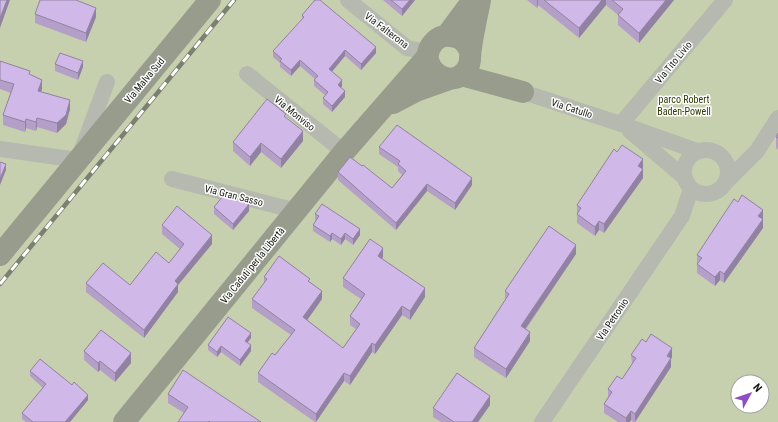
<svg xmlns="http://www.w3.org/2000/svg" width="778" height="422" viewBox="0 0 778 422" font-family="'Roboto Condensed',sans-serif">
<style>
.green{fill:#c7d0ae;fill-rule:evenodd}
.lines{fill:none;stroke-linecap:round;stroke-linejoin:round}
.street{stroke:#b6b9af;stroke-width:16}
.secondary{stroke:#989c8d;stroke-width:22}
.rail-casing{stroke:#7c8070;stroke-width:4.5}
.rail{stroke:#fff;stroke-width:3;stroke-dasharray:9;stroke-linecap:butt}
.wall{fill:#b39fc8}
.shaded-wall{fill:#9282a2}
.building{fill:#d0b9e8;stroke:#9282a2}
.labels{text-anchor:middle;stroke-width:3;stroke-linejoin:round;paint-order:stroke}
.street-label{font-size:10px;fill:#181a11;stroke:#fff}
.park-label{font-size:10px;fill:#2f3900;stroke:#fff}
</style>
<rect width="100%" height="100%" fill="#f0f7df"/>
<!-- green -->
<path class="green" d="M0,0h778v422h-778zM738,382h24v24h-24z"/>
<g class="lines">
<!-- street -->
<path class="street" d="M348,0l59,48 10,2 10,7
M247,74l97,78
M523,92l98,32 76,27
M621,124l104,-124
M630,131l55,47
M0,149l78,11 29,-78
M684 172a22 22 0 1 1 44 0a22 22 0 1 1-44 0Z
M172,179l125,32
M726,182l31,-31 21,-33
M542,422l140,-206 9,-27"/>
<!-- secondary -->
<path class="secondary" d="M447,35l26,-35
M470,51c-4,-9 -10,-15 -21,-15 -6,-1 -12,2 -16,7 -19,22 18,51 34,26 5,-7 2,-13 4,-21 2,-16 6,-32 9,-48
M461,75l62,17
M393,103l23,-12 34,-12
M0,255l210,-255
M124,422l220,-270 83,-95"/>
<defs>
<path id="rail" d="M0,284l234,-284"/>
</defs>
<!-- rail casing -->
<use href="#rail" class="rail-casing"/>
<!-- rail -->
<use href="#rail" class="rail"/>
</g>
<!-- wall -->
<path class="wall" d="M383,0h32l-13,16z
M527,0h147l-35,43 -21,-18v-10l-12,-10 -27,33 -41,-33 -1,3z
M35,14l61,3 -10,25 -51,-19z
M302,15l74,38 -15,17 -16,-14 -13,16 10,14 -1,2 4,9 -13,15 -9,-8v-6l2,-3 -11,-9v-6l1,-1 -15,-13 -9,10 -11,-9v-4l-7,-6v-6l29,-31z
M0,61l30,14 12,14 -1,3 29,17 -4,15 -9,9 -20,-6 -1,4 -10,-3 -1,4 -22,-7v-10l8,-22 -11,-4z
M55,64l28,3 -5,13 -23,-9z
M286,118l17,23 -22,27 -20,-16 -11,14 -17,-15v-9z
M778,133v17l-2,-2v-11z
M379,147l93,38 -17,25 -28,-19 -31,39 -58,-50v-8l24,-6 30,22 10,-13 -4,-4v-4l-19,-13z
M643,168v10l-39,55 -5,-3 -4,6 -18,-13v-18z
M214,207l35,4 -16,19 -19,-16z
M315,214l45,21 -7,10 -8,-6 -4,6 -9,-6 -2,3 -17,-11v-6l3,-4 -1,-1z
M762,219l1,9 -39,55 -4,-3 -5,6 -18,-13v-18l66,-36z
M162,225l50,19 -34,41v7l-34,46 -58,-46v-9l44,2 39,-22 11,-14 -18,-15z
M576,254l-50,75 4,12 -24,37 -32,-21v-9l31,-48v-9z
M383,257l-1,2 43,38 -15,23 -8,-5 -27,39 -3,-2 -22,33 -6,-4 -28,41h-1l-57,-40v-9l17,-18 16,-20 -39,-27v-9l12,-15v-7l46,5 12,17 -15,21 36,28 13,-19 -6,-4v-9l11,-17 -18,-12v-9z
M251,338l-4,5 4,8 -11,15 -19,-14 -4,5 -9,-7v-5z
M84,351l47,12 -16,19 -15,-12 -2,2 -14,-12z
M631,355l41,2 -1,2v8l-36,55h-2l-2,-2 -1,2h-12l-14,-9v-9l4,-7v-8l14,-10 10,-15z
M30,371l42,14 16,15 -18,22h-44l-4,-3v-6l21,-25 -13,-12z
M168,394l93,28h-83l6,-9 -16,-10z
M490,405l-12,17h-37l-8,-5v-9z"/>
<!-- shaded-wall -->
<path class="shaded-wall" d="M7,0h3l-10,28v-10z
M410,0h5l-13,16v-7z
M537,0h1v5l-1,3z
M602,0h4v5l-27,33v-10z
M666,0h8l-35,43v-10z
M96,8v9l-10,25v-9z
M376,47v6l-15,17v-6z
M345,50v6l-16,19v-6z
M300,60v6l-9,10v-6z
M83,61v6l-5,13v-7z
M42,80v9l-4,11v-9z
M342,80v6l-4,5v-6z
M345,91v6l-13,15v-6z
M70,100v9l-4,15 -9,9v-10z
M37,118v9l-1,4v-9z
M26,119v9l-1,4v-10z
M303,131v10l-22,27v-9z
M261,143v9l-11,14v-9z
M643,159v9l-5,7v-9z
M6,164v6l-6,15v-6z
M643,169v9l-39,55v-9z
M472,178v7l-17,25v-7z
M427,184v7l-31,39v-7z
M249,204v7l-16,19v-6z
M763,210v9l-5,6v-9z
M763,219v9l-39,55v-9z
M599,221v9l-4,6v-9z
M360,229v6l-7,10v-6z
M332,233v6l-2,3v-6z
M345,233v6l-4,6v-6z
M212,235v9l-34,41v7l-34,46v-8l31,-49z
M576,245v9l-55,81v-9z
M383,248v9l-5,8v-9z
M720,271v9l-5,6v-9z
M425,288v9l-15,23v-9z
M322,291v8l-19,27v-9z
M402,306v9l-27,39v-9z
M530,332v9l-24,37v-9z
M251,333v5l-6,8v-5z
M372,343v9l-22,33v-9z
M251,345v6l-11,15v-6z
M221,346v6l-4,5v-5z
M672,348v9l-1,2v8l-36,55v-8l32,-58z
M131,353v10l-16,19v-9z
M100,361v9l-2,2v-9z
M344,373v8l-28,41v-8z
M88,395v5l-18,22h-5z
M490,396v9l-12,17h-6z
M631,411v9l-1,2h-4v-4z"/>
<!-- building -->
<path class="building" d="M0,0h7l-7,18z
M40,0h36l20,8 -10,25 -51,-19z
M315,0h5l56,47 -15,17 -16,-14 -16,19 13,11 -4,5 7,6 -13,15 -9,-8 5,-6 -14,-12 4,-4 -18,-16 -9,10 -11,-9 2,-2 -9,-8 31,-34 -2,-2z
M391,0h19l-8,9z
M544,0h58l-23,28z
M612,0h54l-27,33 -21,-18 5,-6z
M60,53l23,8 -5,12 -23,-9z
M0,61l30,10 -1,3 13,6 -4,11 32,9 -4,15 -9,8 -20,-5 -1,4 -10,-3 -1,3 -22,-7 11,-31 -14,-4z
M267,99l19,15 -2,2 19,15 -22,28 -20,-16 -11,14 -17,-15z
M397,125l75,53 -17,25 -28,-19 -31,39 -58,-51 12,-15 12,9 1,-1 29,23 14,-17 -8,-7 2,-3 -21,-14z
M778,133v5l-2,-1z
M622,145l21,14 -5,7 5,3 -39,55 -5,-3 -4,6 -18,-13 4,-6 -4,-3 37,-56 3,3z
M0,162l6,2 -6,15z
M742,195l21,15 -5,6 5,3 -39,55 -4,-3 -5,6 -18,-13 5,-6 -5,-3 23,-35 14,-21 4,3z
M223,196l23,5 3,3 -16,20 -19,-17z
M322,204l38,25 -7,10 -8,-6 -4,6 -9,-6 -2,3 -17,-11 6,-9 -4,-2z
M177,206l35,29 -37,46 3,3 -34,46 -58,-47 17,-20 27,22 26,-33 13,11 15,-19 -22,-19z
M549,226l27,19 -55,81 9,6 -24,37 -32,-21 35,-54 -4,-3z
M370,239l13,9 -5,8 47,32 -15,23 -8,-5 -27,39 -3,-2 -22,33 -6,-3 -28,41 -58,-41 14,-20 3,2 20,-25 -43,-31 15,-20 -3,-2 15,-21 31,23 -2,2 14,10 -19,26 40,31 17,-24 -10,-8 15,-22 -22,-16z
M228,317l23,16 -6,8 6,4 -11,15 -19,-14 -4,6 -9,-7z
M101,330l30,23 -16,20 -15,-12 -2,2 -14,-12z
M651,334l21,14 -5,8 4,2 -36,56 -4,-3 -5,7 -22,-14 8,-12 -4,-3 9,-13 5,3 14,-21 -5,-3 11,-16 4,3z
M40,359l32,26 2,-3 14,13 -23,27h-32l-11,-9 24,-29 -16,-13z
M183,370l78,52h-51l-1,-1 -1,1h-30l10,-15 -20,-13z
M457,373l33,23 -18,26h-18l-21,-14z"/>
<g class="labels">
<!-- street labels -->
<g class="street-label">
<text transform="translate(387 30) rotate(37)" y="4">Via Falterona</text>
<text transform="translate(673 62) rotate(-50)" y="4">Via Tito Livio</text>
<text transform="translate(144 80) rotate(-50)" y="4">Via Malva Sud</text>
<text transform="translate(572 108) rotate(18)" y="4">Via Catullo</text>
<text transform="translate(295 113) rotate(39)" y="4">Via Monviso</text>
<text transform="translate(234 195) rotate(14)" y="4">Via Gran Sasso</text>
<text transform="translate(252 265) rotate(-51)" y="4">Via Caduti per la Libertà</text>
<text transform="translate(612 319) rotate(-56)" y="4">Via Petronio</text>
</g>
<!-- park labels -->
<g class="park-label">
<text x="684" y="103">parco Robert<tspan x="684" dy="12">Baden-Powell</tspan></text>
</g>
</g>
<!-- north arrow -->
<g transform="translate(750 394) rotate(50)"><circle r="19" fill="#ffffff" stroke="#a3a3a0"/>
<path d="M0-3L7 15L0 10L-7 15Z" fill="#8e4ec3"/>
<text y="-6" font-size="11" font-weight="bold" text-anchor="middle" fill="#181a11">N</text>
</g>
</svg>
